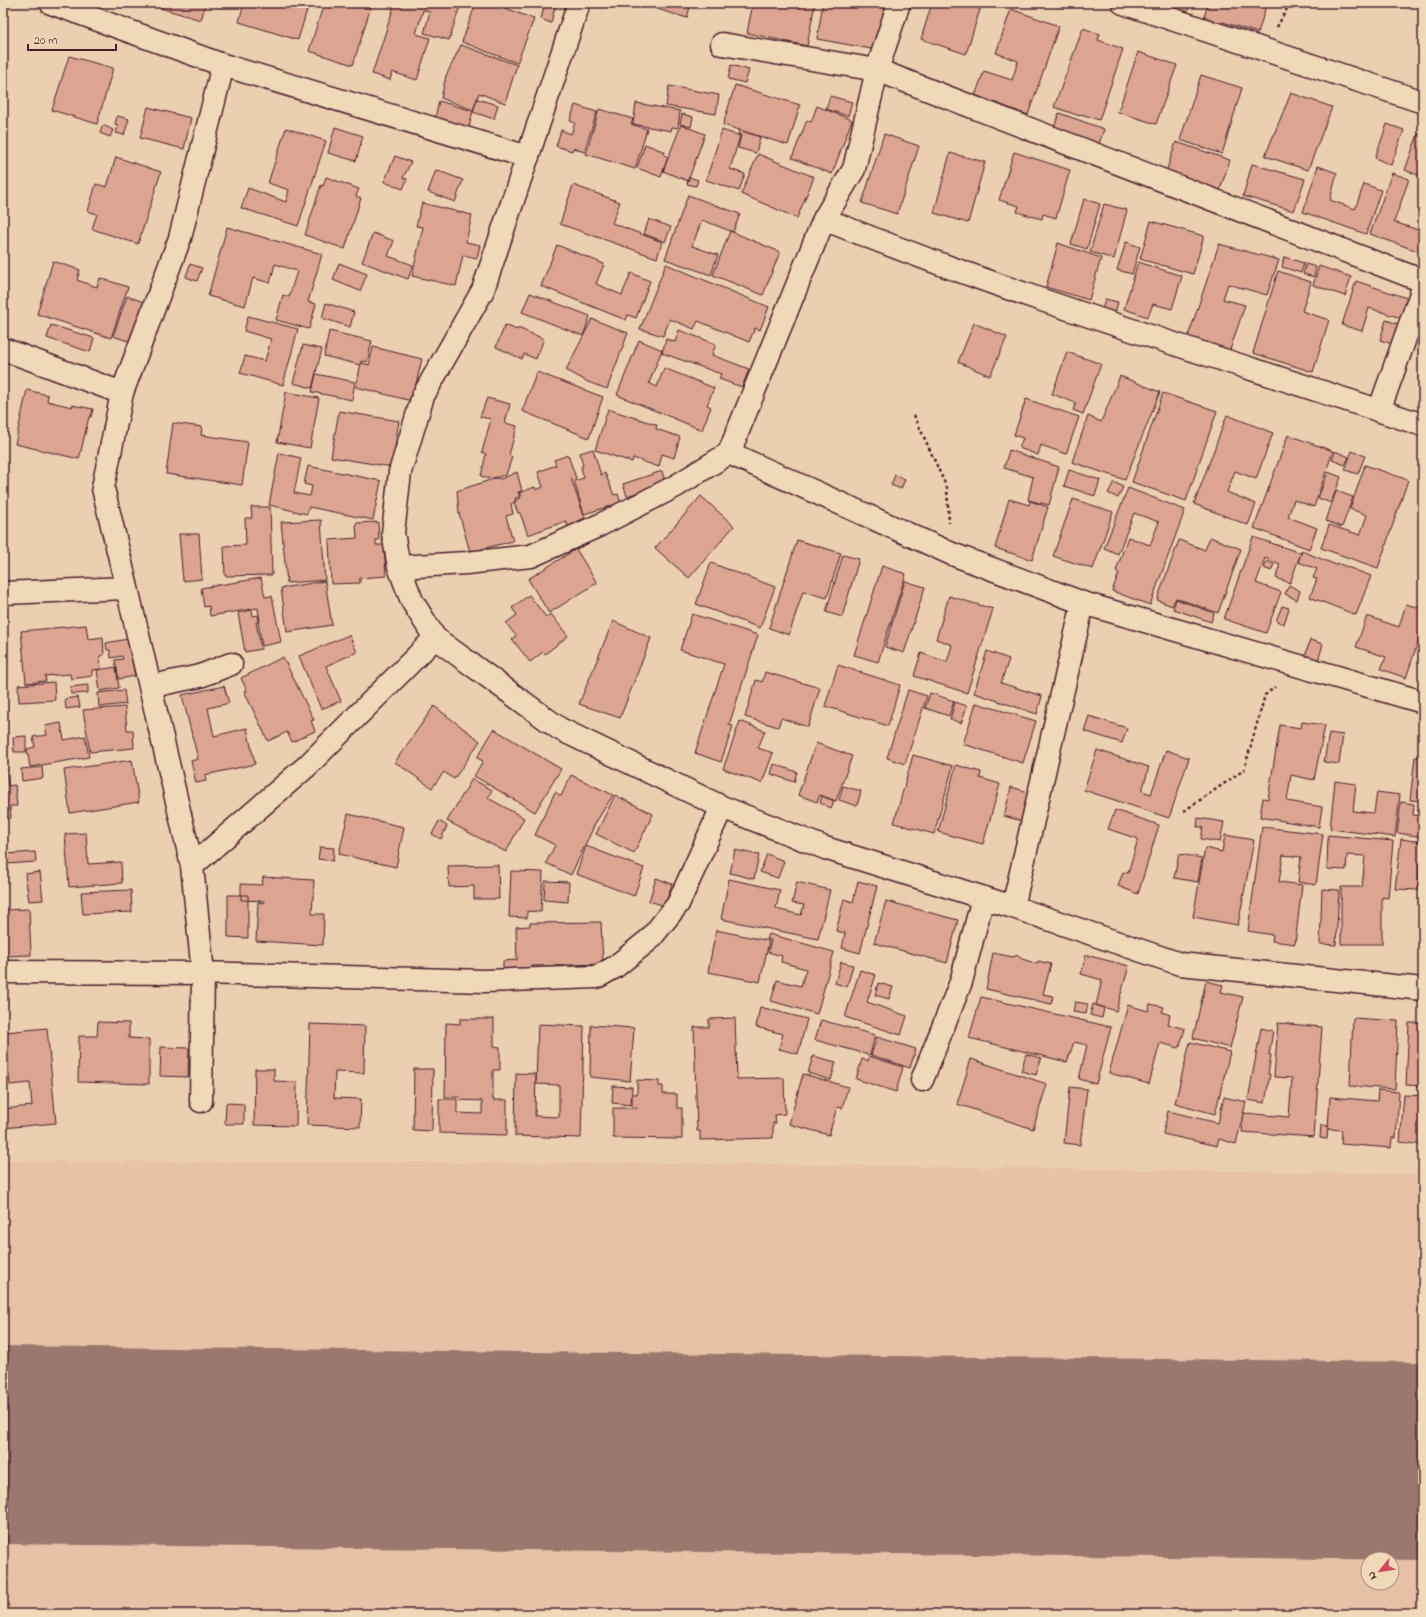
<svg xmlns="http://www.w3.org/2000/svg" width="1426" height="1617" viewBox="0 0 1426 1617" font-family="'Indie Flower',sans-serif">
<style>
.built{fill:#e7c2a7;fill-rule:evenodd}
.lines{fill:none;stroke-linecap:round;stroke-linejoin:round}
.runway{stroke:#9b776e;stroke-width:198}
.building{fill:#dba592;stroke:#4a1f2b}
.minor-casing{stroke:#4a1f2b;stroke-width:25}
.path{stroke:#4a1f2b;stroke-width:2.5;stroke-dasharray:3 3;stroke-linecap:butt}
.minor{stroke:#f0d9b8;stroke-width:22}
</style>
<rect width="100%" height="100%" fill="#eccfb0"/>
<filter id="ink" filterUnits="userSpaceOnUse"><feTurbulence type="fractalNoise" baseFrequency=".025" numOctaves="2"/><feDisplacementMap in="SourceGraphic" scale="8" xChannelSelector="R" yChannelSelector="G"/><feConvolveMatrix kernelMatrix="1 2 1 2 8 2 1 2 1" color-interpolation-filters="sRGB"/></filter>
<g filter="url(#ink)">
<!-- built -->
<path class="built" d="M3,1161l691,2 729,11v440h-1420zM1368,1559h24v24h-24z"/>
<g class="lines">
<!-- runway -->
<path class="runway" d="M3,1445l1420,16"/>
</g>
<!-- building -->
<path class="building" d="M161,3h45l-5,17 -41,-12z
M244,3h65l-11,37 -59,-18z
M324,3h48l-19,62 -44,-14z
M395,3h66l-12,37 -25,-7 6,-21 -7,-2 -7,24 14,4 -13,42 -25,-8 -2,8 -18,-6z
M476,3h16l42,16 -17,44 -55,-21z
M530,3h26l-5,20 -10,-4 3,-12z
M645,3h46l-4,15 -43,-13z
M753,3h62l-8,43 -60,-13z
M823,3l63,2 -9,45 -60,-11z
M932,3h50l-16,51 -45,-15z
M1146,3h44l-3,12z
M1208,3h59l-9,30 -35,-11 -1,6 -19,-7z
M1011,9l48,17 -31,89 -53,-19 9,-25 28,9 6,-19 -22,-8z
M1083,28l17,6 -2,6 25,9 -24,71 -18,-6 -1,2 -26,-9z
M461,45l56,20 -12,38 -26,-10 -6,17 -32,-12 5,-22z
M1138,52l39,13 -21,59 -38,-12z
M69,56l44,12 -16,56 -45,-14z
M731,65l18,5 -4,13 -17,-4z
M1201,75l41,13 -20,66 -42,-14z
M735,85l65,20 -12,40 -65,-20z
M669,86l50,9 -3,19 -50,-8z
M1291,93l41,14 -24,63 -43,-14z
M830,96l22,6 -4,14 -22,-7z
M477,99l21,6 -4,14 -21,-7z
M439,101l34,10 -4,16 -34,-9z
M636,103l44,8 -2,17 -6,-1 -1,4 -38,-7z
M575,105l22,7 -13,40 -11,-4 -1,3 -16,-5 5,-16 10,4 4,-11 -5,-2z
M817,106l35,14 -20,54 -40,-16 15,-38 4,2z
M148,107l43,11 -7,31 -44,-11z
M599,109l34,10 -2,5 16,5 -12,40 -49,-15z
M1059,113l45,16 -5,15 -45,-16z
M682,114l11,3 -2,10 -11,-3z
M117,116l12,3 -5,16 -8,-2 2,-8 -3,-1z
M1387,124l17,6 -13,35 -16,-7z
M103,125l10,5 -3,7 -10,-4z
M681,125l24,9 -17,47 -25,-10z
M335,127l28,9 -7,25 -28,-8z
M286,128l40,13 -28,85 -57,-18 7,-20 38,14 3,-12 -21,-7z
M722,130l18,6 -10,33 15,5 -6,17 -33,-11z
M739,130l21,7 -4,16 -18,-5 3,-13 -3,-1z
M884,134l35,12 -22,68 -35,-11z
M1418,134l5,2v41l-18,-7z
M1176,142l54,18 -11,33 -54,-18z
M645,144l20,8 -1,3 4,2 -7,20 -24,-9z
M1014,152l56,18 -14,48 -13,-4 -1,5 -25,-7 2,-6 -20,-6z
M950,153l35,9 -17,61 -34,-10z
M758,154l56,23 -17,41 -56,-24z
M395,156l16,6 -8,16 4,1 -4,10 -19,-7z
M116,157l45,15 -23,72 -46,-15 5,-15 -9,-3 8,-27 11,3z
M1252,164l53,15 -11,32 -51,-15z
M1318,166l19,7 -7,27 25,9 9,-25 17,6 -15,44 -63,-22z
M436,170l27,10 -8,22 -27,-10z
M1392,173l17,6 -15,43 24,8 5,-15v38l-53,-19z
M326,177l33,12 -3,7 5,2 -16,51 -40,-14 16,-50 2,1z
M689,177l9,3 -2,6 -9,-2z
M573,185l47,17 -8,21 50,19 -5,16 -97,-34z
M688,195l52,19 -7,18 -31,-12 -10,26 26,9 -7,20 -46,-16z
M1084,199l16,5 -13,45 -16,-5z
M422,203l50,12 -6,27 14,3 -3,13 -14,-3 -7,31 -44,-10 11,-49 -7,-1z
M1104,204l23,6 -13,49 -24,-7z
M649,219l22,8 -6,15 -21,-8z
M1151,221l53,15 -11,38 -53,-15z
M227,227l95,27 -14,48 8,2 -7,25 -33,-9 7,-25 6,2 8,-26 -22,-7 -5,19 -17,-5 -8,28 -37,-10z
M730,231l50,21 -17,43 -50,-20z
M373,233l21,8 -6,15 25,9 -5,14 -46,-17z
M1126,242l14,5 -8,27 -15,-4z
M1058,243l43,15 -12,42 -43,-13z
M1219,244l60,16 -12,35 -39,-11 -5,15 22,6 -16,48 -42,-13z
M557,245l47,19 -8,20 26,11 9,-22 19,8 -14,37 -8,-3 -2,5 -85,-34z
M1284,257l20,6 -3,10 -19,-6z
M53,261l27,9 -3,10 20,7 3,-9 28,9 -17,51 -74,-24z
M1138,262l44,14 -10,33 -19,-5 -5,13 -24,-8z
M339,263l28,11 -7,17 -27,-11z
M190,264l12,4 -5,13 -11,-4z
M666,264l103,43 -9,23 -5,-2 -6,14 -51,-21 -4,8 -24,-10 -7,17 -23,-7z
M1306,264l10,3 -2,10 -11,-3z
M1319,266l32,11 -6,19 -32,-11z
M1278,271l33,11 -9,29 27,9 -16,52 -60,-19z
M1356,281l54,18 -6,20 -35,-11 -7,23 -20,-6z
M530,293l60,23 -7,20 -61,-24z
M127,296l17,6 -13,40 -18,-6z
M1105,299l13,3 -5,19 -13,-3z
M326,303l28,9 -4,15 -28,-9z
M248,316l50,13 -15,56 -43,-12 5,-17 20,5 6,-22 -27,-8z
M592,319l36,14 -21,56 -19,-7 -22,-12z
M1386,320l15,5 -6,20 -15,-5z
M974,323l33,14 -17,39 -32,-14z
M51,325l43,13 -4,14 -43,-14z
M505,325l12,5 1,-2 26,11 -8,20 -12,-5 -2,5 -26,-12z
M679,330l37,14 -4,11 37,14 -7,18 -23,-8 2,-5 -59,-21 4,-14 9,3z
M329,331l43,10 -5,21 -6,-1 -1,4 -36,-9z
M639,340l23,10 -13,33 8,4 7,-19 50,20 -7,17 4,2 -9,23 -85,-35z
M303,345l19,4 -10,39 -19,-5z
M373,347l49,12 -10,42 -56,-14 5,-24 8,2z
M1067,352l34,12 -18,50 -10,-4 3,-7 -24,-9z
M1423,365v14l-5,-1z
M537,372l66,25 -14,41 -67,-27z
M316,374l39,8 -3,18 -40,-8z
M1120,376l40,16 -35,88 -53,-18 16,-46 13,6z
M27,390l21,5 -1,6 25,6v-2l21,4 -2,8h-2l-10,42 -64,-15z
M286,392l33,6 -9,50 -33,-6z
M1163,393l54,18 -31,90 -54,-19z
M487,398l23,6 -5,19 12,3 -8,29 3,2 -6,18 -13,3 -4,-1 -1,2 -7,-3 5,-22 -4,-2 9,-33 -11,-2z
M1026,399l53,18 -13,37 -25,-9 -3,10 -19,-7 4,-10 -9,-3z
M608,409l49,16 -1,4 24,8 -6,21 -12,-4 -3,13 -26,-9 -1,4 -37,-12z
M339,411l60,10 -7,46 -61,-10z
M1227,415l46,18 -17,46 -21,-8 -8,21 29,12 -8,21 -54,-21z
M173,423l29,4 -1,8 47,7 -6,43 -76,-11z
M1288,435l45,16 -19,56 -20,-7 -6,17 29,11 -8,21 -55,-21z
M593,449l8,26 4,-2 9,22 4,-1 3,9 -37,11 -10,-33 10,-3 -3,-11 2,-1 -3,-13z
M1009,450l50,17 -10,38 -21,-5 5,-23 -29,-9z
M1335,451l14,6 -4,8 -13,-5z
M1352,451l13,5 -7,18 -13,-4z
M279,453l22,5 -7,35 16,3 2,-10 -8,-2 4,-18 73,15 -8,39 -64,-13 -2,7 -38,-9z
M568,455l8,23 -5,1 14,39 -9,4 1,2 -9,3 -2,-6 -38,14 -8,-22h-2l-4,-11 7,-5 -2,-4 16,-6 1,3 7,-3 -5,-15 18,-7 -2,-5z
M1365,465l43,15 -30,88 -57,-20 8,-23 31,10 7,-20 -17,-6z
M1069,470l31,10 -5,16 -31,-10z
M662,471l3,12 -38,13 -4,-12z
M517,472l5,19 -4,1 2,5 -5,1 1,3 -5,3 2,10 -7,2 7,25 -43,11 -11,-39 -2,-22 39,-13 5,1z
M1328,472l13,5 -10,26 -13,-5z
M895,475l10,4 -4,10 -10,-4z
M1114,482l9,5 -5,11 -10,-5z
M1128,488l57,22 -35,95 -38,-14 7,-18 -3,-2 12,-34 22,8 9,-23 -25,-9 -16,41 -14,-6z
M1336,491l17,6 -11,30 -16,-6z
M701,496l33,30 -45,52 -34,-30z
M1009,499l20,6 1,-4 18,6 -16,53 -37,-12z
M1073,499l40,13 -20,57 -40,-13z
M251,507h19l2,68 -47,1 -1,-30 22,-1 -1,-27h7z
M321,520l4,60 -38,3 -6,-61z
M378,522l1,18h-3v5h8l2,31 -26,2v5l-29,1 -2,-44 28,-2 -1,-15z
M179,534h20l3,45 -19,2z
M1210,537l31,12 -23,64 -42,-15 -4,8 -15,-6 22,-60 26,10z
M1253,537l48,16 -11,30 -14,-5 4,-14 -15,-6 -9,25 25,9 -15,41 -42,-14z
M797,540l44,13 -14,45 -24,-7 -14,44 -20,-7z
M576,549l21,34 -48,30 -21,-34z
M1302,551l34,14 1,-2 34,13 -15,39 -46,-18 7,-18 -4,-1 4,-9 -19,-7z
M843,555l16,4 -17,58 -16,-5z
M1267,561l7,3 -3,7 -7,-3z
M711,563l64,24 -15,41 -64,-24z
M882,566l24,8 -28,88 -24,-7z
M261,578l4,19 7,-1 9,46 -19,4 -4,-24h2l-2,-14 -48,8 -1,-10 -5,1 -3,-19z
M325,581l7,44 -45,7 -6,-44z
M905,581l20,6 -21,66 -19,-6z
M1289,585l11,6 -3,9 -12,-6z
M529,595l17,22 5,-3 17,22 -23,18 -2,-2 -13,10 -18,-23 4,-3 -10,-13 11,-8 -5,-7z
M949,596l44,13 -26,84 -53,-17 7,-23 26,9 5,-17 -16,-6z
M1176,599l38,14 -3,9 -38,-13z
M1406,604l17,5v18l-17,51 -25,-9 5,-12 -30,-10 11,-31 32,11z
M1282,606l7,2 -5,16 -8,-3z
M252,610l1,6 5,-1 1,6 -3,1 5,27 -16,3 -7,-39z
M692,614l66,21 -29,90 4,1 -12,36 -26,-9 29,-89 -44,-14z
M613,621l38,17 -31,80 -41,-14z
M86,625l2,14 15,-2 1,18 -4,1 1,13 -9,1v6l-21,3 -1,-5 -25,2 1,5 -20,2 -5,-52z
M349,635l8,17 -31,14 15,35 -20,8 -22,-53z
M128,639l7,37 -16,3 -4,-19 8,-1 -1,-3 -11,2 -1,-8h-3l-1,-7z
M1310,640l13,4 -5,17 -13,-4z
M987,651l22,8 -8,24 41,13 -5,18 -63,-21z
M283,657l31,63 -3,1 4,10 -23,11 -5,-10 -19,9 -24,-50h3l-6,-13z
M838,665l62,20 -12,41 -63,-20z
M116,667l3,21 -19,3 -3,-21z
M765,672l55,16 -12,39 -27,-9 -3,9 -33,-10 11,-37 6,2z
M54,682l1,18 -36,2 -1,-17z
M88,685v8l-17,1 -1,-7z
M224,686l5,17 -21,5 6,28 33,-8 8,36 -50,11 1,6 -10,2 -5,-22 7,-2 -16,-64z
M124,690l2,14 -27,3 -1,-14z
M908,690l19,6 -22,68 -18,-6z
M930,693l24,8 -5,15 -24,-8z
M78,697l2,10 -14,2 -1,-10z
M955,702l12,4 -6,17 -11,-4z
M976,703l60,18 -13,42 -60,-19z
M434,706l46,35 -26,38 -10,-7 -12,16 -37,-26z
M125,707l2,23h6l1,18 -44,4 -7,-42z
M1089,716l38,12 -5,15 -38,-12z
M740,721l25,10 -7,17 15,5 -11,30 -39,-14z
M1302,722l23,3 -11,55 -23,-5 -4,26 35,6 -3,20 -59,-10 3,-19 5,1 12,-74 21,3z
M61,723l3,17 21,-4 4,21 -59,10 -3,-18 8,-2 -2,-10 14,-2 -2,-9z
M494,729l67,40 -26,43 -61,-36 9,-15 -6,-3z
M1329,733l14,2 -4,29 -15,-2z
M26,736v16h-12l-1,-15z
M3,743l5,43 7,-1 2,21h-7l1,12 -8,1z
M816,743l36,13 -16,45 -16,-6 -3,7 -19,-7z
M1097,750l52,17 -7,24 9,3 15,-44 23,8 -20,60 -85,-28z
M913,755l40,11 -19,68 -40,-11z
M1415,757l8,1v43l-13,-1z
M132,760l7,42 -69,11 -6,-43z
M774,764l23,8 -3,10 -23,-8z
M956,765l25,7 -1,6 20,6 -17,60 -45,-12z
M42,767l1,11 -21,3 -1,-12z
M571,775l42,20 -17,27 -25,53 -25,-12 9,-18 -20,-10 20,-43 6,4z
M472,779l20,11 -4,8 36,20 -18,34 -59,-31z
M1335,781l21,3 -3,27 21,2 3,-21 23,3 -5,42 -65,-8z
M843,786l18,5 -4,15 -18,-6z
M1011,787l21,6 -7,29 -21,-6z
M615,795l38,19 -19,39 -38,-19z
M822,796l12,5 -3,7 -11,-5z
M1401,802l13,2 -1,11 10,1v21l-26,-4z
M1115,810l44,15 -21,69 -20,-8 5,-14 5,1 10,-34 -30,-10z
M348,814l56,13 -8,40 -57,-13z
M1198,818l26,4 -4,20 -19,-3 2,-12h-6z
M439,821l8,5 -6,13 -9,-5z
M1262,827l61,7 -7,51 -18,-3 3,-25 -18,-2 -4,27 23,3 -7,59 -23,-3 1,-6 -25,-4z
M86,833l2,31 33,-2 1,21 -53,4 -4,-53z
M1225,835l29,5 -16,85 -45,-8 12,-69 17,4z
M1328,835l65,6 -5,57 -6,-1v47h-41v-57h21l3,-31 -18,-1 -1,15 -19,-1z
M1401,839l22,3v20h-4l-1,28 -23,-1z
M586,846l58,22 -10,28 -58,-22z
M320,847l14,1 -1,13 -15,-2z
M735,850l24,5 -5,24 -24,-6z
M35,852l1,10 -30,2 -1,-10z
M767,854l17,7 -6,17 -18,-6z
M1179,854l23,4 -4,24 -24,-4z
M498,865l1,34h-25v-13l-25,1 -1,-21z
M511,871l32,1 -2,40 -14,-1v7l-18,-1z
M40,872l3,28 -14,1 -4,-27z
M263,877l51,3 -2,34h12l-1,31 -67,-4 2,-39 6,1v-2l-23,-1v-16l21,1z
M656,878l16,6 -7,22 -16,-5z
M729,879l51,11 -4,19 25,6 3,-10 -12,-2 5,-21 33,8 -12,49 -97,-20z
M545,881l24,1 -1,20 -24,-2z
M858,881l19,5 -17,67 -18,-5 3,-15 -9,-2 8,-32 9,3z
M1322,889l17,1 -3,55 -16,-1z
M131,890l1,22 -49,2 -2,-22z
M228,895h20v43l-20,-1z
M886,901l72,19 -11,43 -73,-20z
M29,909l2,46 -28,1v-46z
M601,922l2,42 -71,2 1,6 -30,1v-12l14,-1 -1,-33 14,-1v-3z
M716,930l53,11 -9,41 -52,-10z
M769,934l65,18 -17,62 -46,-13 6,-21 24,6 5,-17 -25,-7 1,-6 -14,-4 3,-12 -4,-1z
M993,953l20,4 4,-2 5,4 16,5v-3l13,3 -8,30 10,2 -2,8 -65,-15z
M1086,955l43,11 -13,45 -20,-6 6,-25 -21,-6z
M841,962l12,3 -6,22 -12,-4z
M860,970l16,5 -9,27 40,14 -6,19 -56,-18z
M1206,981l17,4 -2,7 22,5 -13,51 -37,-10z
M878,983l15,4 -4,12 -14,-4z
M981,997l130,30 -15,57 -17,-5 8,-34 -13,-3 -7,20 -98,-24z
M1075,1002l13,2 -2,10 -13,-2z
M1093,1004l11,4 -2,10 -12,-3z
M1150,1004l14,3 -2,5 8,3 -2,9 17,5 -6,19 -19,-5 -11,41 -40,-11 19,-68 20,6z
M760,1007l47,12 -9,35 -19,-5 4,-15 -27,-7z
M735,1018l2,61 47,-1 1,36 -10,1 1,8h-3v15l-73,2v-9h-3l-3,-104h15v-8z
M1353,1018l45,3 -3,68 -45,-3z
M460,1019h34v27l6,1v23h-7v30h14v35l-68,-2v-34h18v14l25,1v-13l-22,-1 -1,-3h-14l1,-74 14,1z
M821,1020l54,15 -5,20 -55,-15z
M98,1022l31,1v15l20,1v45l-71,-2 1,-46h18z
M1278,1023l44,4 -8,110 -72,-5 2,-19 45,4 3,-39 -18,-1z
M1409,1023h14v63l-17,-1z
M310,1024l55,2 -1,47 -29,-1 -1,26 27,1 -1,28 -53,-2z
M538,1024l46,2 -3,112 -66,-2 1,-63 20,1 -1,42 24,1v-32l-23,-1z
M591,1025l43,3 -4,53 -40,-4z
M47,1028l9,95 -53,5v-19l29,-3 -2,-23 -20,2 -5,-53z
M1261,1028l12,3 -4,24h2l-3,19h2l-5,29 -17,-3z
M877,1037l39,12 -6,19 -39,-13z
M1190,1042l40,10 -15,62 -40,-11z
M161,1047l28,1 -1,29 -28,-1z
M3,1048l3,49h-3z
M1026,1054l15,4 -5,17 -15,-4z
M813,1056l23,6 -5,18 -23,-7z
M869,1056l34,11 -7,25 -40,-13 6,-20 6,2z
M971,1059l76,25 -14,45 -76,-25z
M255,1069h19v12l23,1 -1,44 -42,-1z
M414,1069h19l-1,62 -19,-1z
M803,1074l45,13 -6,21 -5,-1 -8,28 -40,-11z
M637,1080l22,1v5h4v8h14v14h5v31l-69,-1v-30h24l-5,-1v-13h5z
M613,1086l19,1 -1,18 -19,-2z
M1070,1087l17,2 -7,56 -16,-2z
M1378,1090l21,2 -3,46h-4l-1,10 -50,-4 1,-14 -14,-1 2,-32 47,4z
M1404,1095l19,1v49l-23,-3z
M1224,1097l22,5 -10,42 -17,-5 -2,7 -54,-12 5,-23 50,12z
M226,1103l18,1v20h-19z
M1321,1125l7,1 -1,13 -7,-1z"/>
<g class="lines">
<defs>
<path id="minor" d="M51,3l172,62 305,92
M579,3l-96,287 -60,106 -23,76 -7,61 6,34 13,34 23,37 125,91 162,78 103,41 188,59 167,57 243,25
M1123,3l300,99
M722,44l155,26 546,211
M824,219l30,-50 23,-99 22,-67
M3,349l119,44
M1379,411l44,-123
M1423,425c-200,-67 -403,-126 -599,-206l-95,234 223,101 131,49 340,99
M399,567l67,-4 65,-7 69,-31 76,-39 53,-33
M127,588l65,278 11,107 -2,128
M3,593l124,-5 -24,-100 19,-95 58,-155 43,-173
M152,686l48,-10 31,-12
M192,866l115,-100 128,-128
M1013,907l70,-304
M3,972l200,1 282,8 112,-4 18,-10 35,-28 28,-35 44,-97
M922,1080l39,-98 22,-84"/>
</defs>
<!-- minor casing -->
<use href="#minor" class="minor-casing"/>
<!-- path -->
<path class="path" d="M1277,27l13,-24
M914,415l33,73 2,35
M1184,811l60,-41 21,-75 10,-8"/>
<!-- minor -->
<use href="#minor" class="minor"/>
</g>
</g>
<!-- margin -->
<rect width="1426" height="1617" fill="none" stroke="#f0d9b8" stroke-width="16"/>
<rect x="8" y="8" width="1410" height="1601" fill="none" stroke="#4a1f2b" stroke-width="1.5" filter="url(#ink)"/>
<!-- north arrow -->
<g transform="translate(1380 1571) rotate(240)"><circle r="19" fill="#f0d9b8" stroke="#ae8f80"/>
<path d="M0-3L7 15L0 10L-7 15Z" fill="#d1495b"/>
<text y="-6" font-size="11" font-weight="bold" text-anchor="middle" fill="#4a1f2b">N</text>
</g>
<!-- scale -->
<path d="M28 44v6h88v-6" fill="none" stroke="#4a1f2b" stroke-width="2"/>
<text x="34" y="44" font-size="12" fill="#4a1f2b" stroke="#f0d9b8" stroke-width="3" paint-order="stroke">20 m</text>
</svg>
